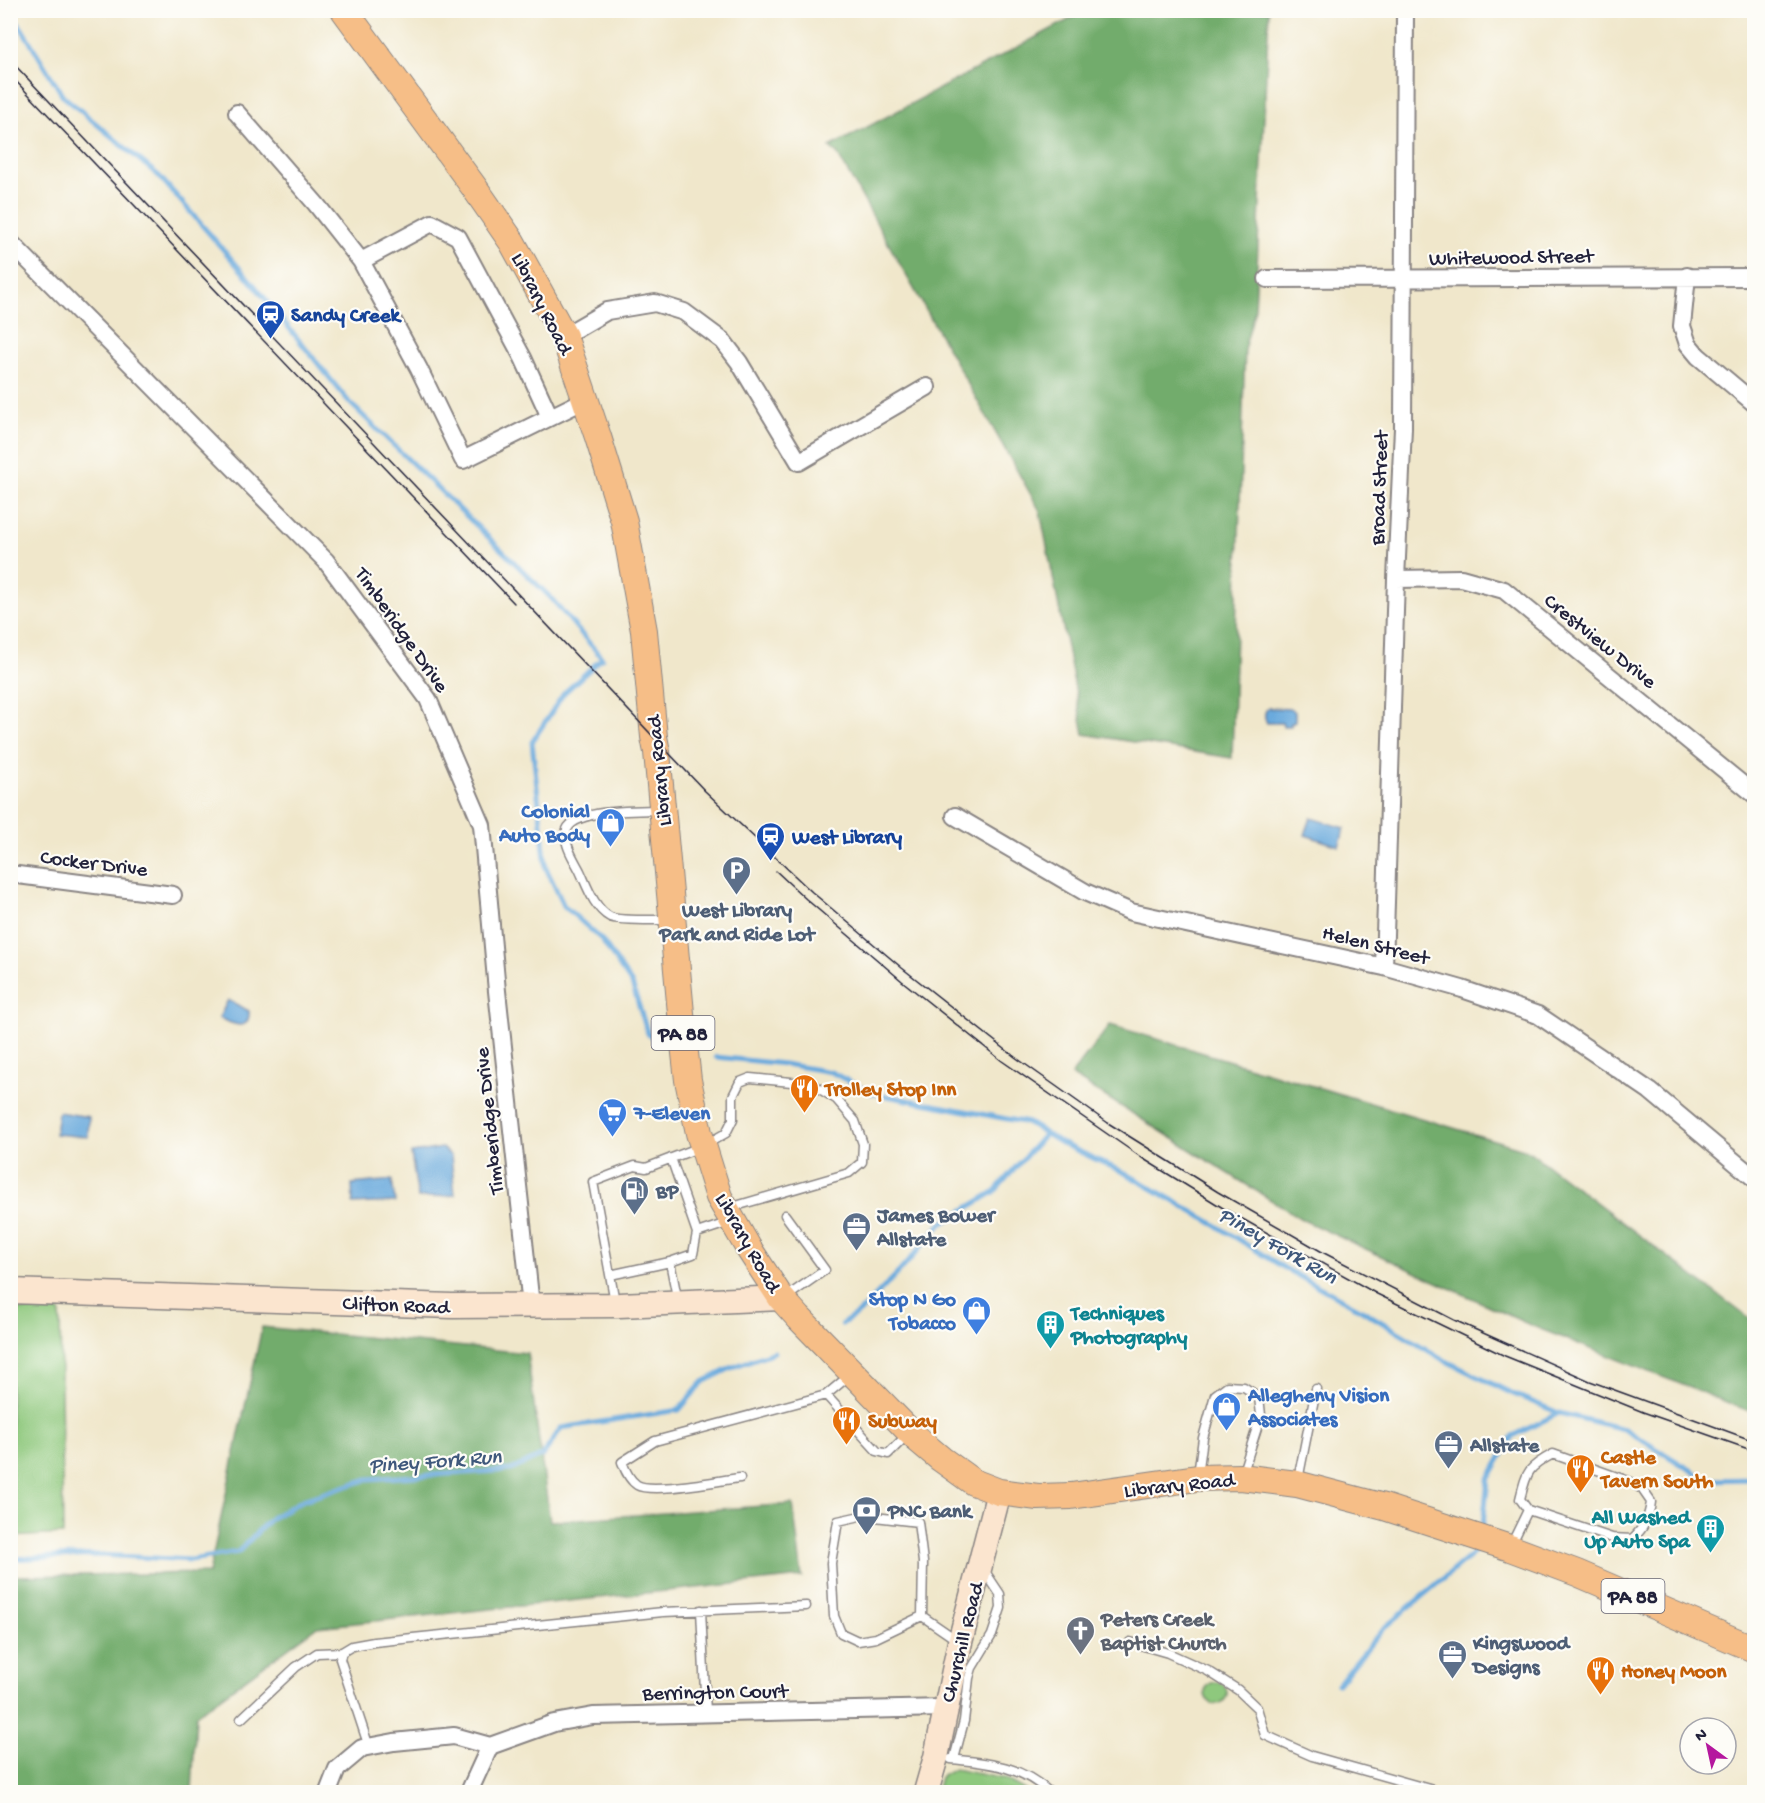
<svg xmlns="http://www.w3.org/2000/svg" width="1765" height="1803" viewBox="0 0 1765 1803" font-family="'Gochi Hand',sans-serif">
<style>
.green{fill:#8ec87d;stroke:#58755c;stroke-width:1.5}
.forest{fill:#72ac6c;stroke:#4a6754;stroke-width:1.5}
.water{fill:#6aaadd;stroke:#46668c;stroke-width:1.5}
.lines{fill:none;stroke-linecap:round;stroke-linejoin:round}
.stream{stroke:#6aaadd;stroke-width:5}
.lane-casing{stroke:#898483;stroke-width:11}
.street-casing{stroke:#898483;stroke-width:20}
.secondary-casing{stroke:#898483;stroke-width:27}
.primary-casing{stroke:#898483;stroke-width:28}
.lane{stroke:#fff;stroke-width:8}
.street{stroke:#fff;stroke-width:16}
.secondary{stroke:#fbe5cf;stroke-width:24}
.primary{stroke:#f6be87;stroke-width:26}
.tram{stroke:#22223b;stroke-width:1.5}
.labels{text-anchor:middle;stroke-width:4.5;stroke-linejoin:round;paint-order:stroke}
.shield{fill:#fdfcf7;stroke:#646373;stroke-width:1.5}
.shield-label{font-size:20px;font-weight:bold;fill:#22223b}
.street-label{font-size:21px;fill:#22223b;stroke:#fdfcf7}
.transit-label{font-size:21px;font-weight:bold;fill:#164399;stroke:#fdfcf7;text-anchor:start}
.shop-label{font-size:21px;font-weight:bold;fill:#366cbe;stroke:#fdfcf7;text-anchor:end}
.service-label{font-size:21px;font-weight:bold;fill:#4e5e75;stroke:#fdfcf7;text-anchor:start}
.food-label{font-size:21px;font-weight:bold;fill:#c56008;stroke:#fdfcf7;text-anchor:start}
.culture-label{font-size:21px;font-weight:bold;fill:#0d838f;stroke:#fdfcf7;text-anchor:start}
.worship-label{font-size:21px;font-weight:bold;fill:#5b616d;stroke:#fdfcf7;text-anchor:start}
.water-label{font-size:22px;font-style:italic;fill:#3f587c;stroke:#fdfcf7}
</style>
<rect width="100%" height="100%" fill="#fdfcf7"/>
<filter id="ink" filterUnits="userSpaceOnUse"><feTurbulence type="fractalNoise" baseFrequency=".0167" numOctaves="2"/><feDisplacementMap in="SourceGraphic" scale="12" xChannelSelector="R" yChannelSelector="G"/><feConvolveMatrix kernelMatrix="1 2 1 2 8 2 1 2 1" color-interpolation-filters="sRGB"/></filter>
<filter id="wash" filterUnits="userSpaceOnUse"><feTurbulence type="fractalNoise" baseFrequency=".008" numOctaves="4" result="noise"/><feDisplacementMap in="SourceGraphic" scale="24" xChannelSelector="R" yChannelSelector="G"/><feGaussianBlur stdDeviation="1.35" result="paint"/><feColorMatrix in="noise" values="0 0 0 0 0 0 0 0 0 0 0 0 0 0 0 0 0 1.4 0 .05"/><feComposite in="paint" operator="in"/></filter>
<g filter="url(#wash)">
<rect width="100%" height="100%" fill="#f0e7cb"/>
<!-- green -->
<path class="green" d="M10,1309l50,2 3,223 -52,3z
M1205 1693a11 11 0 1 1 22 0a11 11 0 1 1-22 0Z
M954,1769l51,10 23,13h-92l4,-15z"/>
<!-- forest -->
<path class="forest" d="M1087,10l182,1 -14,298 -10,37 -13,412 -148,-24 -44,-223 -202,-356 -8,-8z
M1110,1025l417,125 227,172v91l-224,-88 -227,-105 -232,-145z
M262,1327l265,26 23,168 243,-17 9,73 -485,50 -121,88 -4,77h-181v-216l198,-3z"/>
<!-- water -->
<path class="water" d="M1268,708l24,1 3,3v9l-4,2v3h-8l-1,-3h-15c-3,-5 -4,-10 1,-15z
M1311,818l34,10 -6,18 -34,-11z
M228,1000l21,11c1,22 -17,13 -30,7z
M58,1112l31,5 -1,20 -33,-3z
M442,1148l9,8 4,39 -37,3 -7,-45z
M392,1180l3,22 -42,2 -1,-20z"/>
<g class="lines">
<!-- stream -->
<path class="stream" d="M10,18l9,6 44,72 96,80 96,110 94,116 202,196 51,60 -38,35 -32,49 14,126 18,38 37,33 31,45 16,50 11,8
M716,1057l68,7 47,8 40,21 157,30 33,20 64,30 89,51 72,45 74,40 84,51 67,33 48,20 65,16 83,51 47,-1
M842,1324l18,-12 40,-41 41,-47 53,-32 51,-58
M1483,1524l5,-44 25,-44 46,-23
M10,1559l89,-4 92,5 47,-8 33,-34 32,-18 65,-21 143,-9 32,-15 18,-27 118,-18 24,-28 30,-15 41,-15
M1338,1684l45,-55 93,-78"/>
</g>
</g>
<g filter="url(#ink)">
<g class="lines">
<defs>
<path id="lane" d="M659,810c-19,1 -90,-2 -93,23 -2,12 9,28 14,38 7,15 14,37 30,46 7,4 48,3 59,3
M785,1215l40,55 -40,28
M697,1233l33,-11
M670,1262l23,-8 4,-21 -26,-75
M610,1275l60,-13 8,40
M615,1302l-22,-120 42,-16 11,2 57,-22 23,-13 7,-14v-23l7,-14 10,-4 62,6 24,15 19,22 8,23 -1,18 -13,11 -120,35
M826,1395l51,56 11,3 21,-21
M1198,1475l5,-37 12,-43 12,-9 17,1 15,10 2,18 -19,60
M740,1478c-20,2 -88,16 -103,7 -8,-5 -12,-15 -15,-23l33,-21 171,-46 24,-20
M1298,1480l18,-91
M856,1517l-18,4 -7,42 3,53 7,17 17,8 18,-3 46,-22 1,-54 -5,-40 -43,-5
M1511,1545l17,-35 84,28 20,1c12,-11 17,-21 19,-37l-9,-13 -11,-7 -78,-28c-26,14 -26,17 -33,45l8,11
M701,1610l5,103
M922,1616l35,24
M1130,1642l38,11 40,18 30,19 19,18 8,27 47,21 128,36
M241,1719l55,-52 21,-14 25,-1
M369,1747l-29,-88 2,-7 10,-6 22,-4 289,-30 143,-6
M951,1759c37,4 69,6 98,33
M954,1759l10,-38 5,-43 3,-10 20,-33 9,-27 -1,-14 -16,-24"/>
<path id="street" d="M237,113l79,91 45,57 58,108 44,91 122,-60
M10,242l316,319 102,138 54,126 15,166 34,315
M361,261l71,-38 26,14 65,121 27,59
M1687,276l-5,50 6,18 10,12 56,47
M1267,279l487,-2
M564,336l43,-25 48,-8 29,9 39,29 16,21 60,100 128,-75
M1396,579l65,-1 43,12 250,204
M955,816l130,76 46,20 253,55 78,22 76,26 112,76 104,87
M10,874l163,21
M1384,967l12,-388 7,-151 2,-418
M490,1746l64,-23 39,-7 352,-8
M328,1792l9,-23 25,-21 32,-6 60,-6 36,10 -21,46"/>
<path id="secondary" d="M10,1291l442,15 167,-1 162,-7
M926,1792l10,-35 24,-115 39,-150"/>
<path id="primary" d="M344,10l130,177 38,55 52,94 34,101 26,84 20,110 10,106 3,15 26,283 5,45 11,53 20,64 30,52 32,49 18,20 117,120 25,21 32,23 26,10 39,5 33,-1 126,-18 44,-1 56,7 87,23 126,41 67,25 177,76"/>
</defs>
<!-- lane casing -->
<use href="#lane" class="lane-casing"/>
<!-- street casing -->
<use href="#street" class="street-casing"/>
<!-- secondary casing -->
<use href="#secondary" class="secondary-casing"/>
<!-- primary casing -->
<use href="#primary" class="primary-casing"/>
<!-- lane -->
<use href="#lane" class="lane"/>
<!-- street -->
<use href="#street" class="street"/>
<!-- secondary -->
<use href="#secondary" class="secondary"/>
<!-- primary -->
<use href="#primary" class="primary"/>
<!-- tram -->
<path class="tram" d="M10,60l695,731 107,101 90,76 113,89 93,66 110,69 106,61 130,67 136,61 164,60
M10,75l504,528
M776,871l30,28 96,82 100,80 140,97 81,50 154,86 128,62 138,56 111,39"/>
</g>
</g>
<!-- icons -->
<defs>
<symbol id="station-pin" viewBox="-11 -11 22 30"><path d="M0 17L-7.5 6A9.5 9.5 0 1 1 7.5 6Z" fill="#1a4fb4" stroke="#fdfcf7"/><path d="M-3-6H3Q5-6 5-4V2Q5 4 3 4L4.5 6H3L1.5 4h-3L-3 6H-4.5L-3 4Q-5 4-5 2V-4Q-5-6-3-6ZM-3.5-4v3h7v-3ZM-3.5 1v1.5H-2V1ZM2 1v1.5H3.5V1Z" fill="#fff"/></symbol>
<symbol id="shop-pin" viewBox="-11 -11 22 30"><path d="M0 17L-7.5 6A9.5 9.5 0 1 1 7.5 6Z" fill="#3f7fe0" stroke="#fdfcf7"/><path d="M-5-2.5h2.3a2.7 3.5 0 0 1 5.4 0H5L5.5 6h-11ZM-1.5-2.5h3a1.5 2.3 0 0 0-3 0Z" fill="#fff"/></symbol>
<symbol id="parking-pin" viewBox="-11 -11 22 30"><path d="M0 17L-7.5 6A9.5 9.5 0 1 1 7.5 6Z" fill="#5c6f8a" stroke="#fdfcf7"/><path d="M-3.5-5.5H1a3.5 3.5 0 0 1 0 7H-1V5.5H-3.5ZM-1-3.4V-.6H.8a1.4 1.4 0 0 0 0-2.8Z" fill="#fff"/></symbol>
<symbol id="restaurant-pin" viewBox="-11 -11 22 30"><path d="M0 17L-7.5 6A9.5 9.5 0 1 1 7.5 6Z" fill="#e8710a" stroke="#fdfcf7"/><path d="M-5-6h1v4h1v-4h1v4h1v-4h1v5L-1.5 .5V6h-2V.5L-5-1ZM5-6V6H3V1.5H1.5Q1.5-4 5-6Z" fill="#fff"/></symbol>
<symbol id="supermarket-pin" viewBox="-11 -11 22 30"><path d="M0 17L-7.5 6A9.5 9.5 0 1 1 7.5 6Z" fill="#3f7fe0" stroke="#fdfcf7"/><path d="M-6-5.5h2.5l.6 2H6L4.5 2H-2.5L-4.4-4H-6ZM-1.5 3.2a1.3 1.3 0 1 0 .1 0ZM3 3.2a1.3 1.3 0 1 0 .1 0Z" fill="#fff"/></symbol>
<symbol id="fuel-pin" viewBox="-11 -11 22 30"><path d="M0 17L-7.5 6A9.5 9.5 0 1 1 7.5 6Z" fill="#5c6f8a" stroke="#fdfcf7"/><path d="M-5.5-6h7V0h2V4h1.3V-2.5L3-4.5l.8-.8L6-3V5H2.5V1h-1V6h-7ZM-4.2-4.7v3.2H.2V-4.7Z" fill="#fff"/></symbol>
<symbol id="office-pin" viewBox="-11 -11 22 30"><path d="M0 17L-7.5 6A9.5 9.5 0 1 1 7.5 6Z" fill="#5c6f8a" stroke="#fdfcf7"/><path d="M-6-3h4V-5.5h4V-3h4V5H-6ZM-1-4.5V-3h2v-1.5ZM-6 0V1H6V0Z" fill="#fff"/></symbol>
<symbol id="building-pin" viewBox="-11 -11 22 30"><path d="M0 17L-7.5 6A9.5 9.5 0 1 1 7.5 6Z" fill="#0f9aa8" stroke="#fdfcf7"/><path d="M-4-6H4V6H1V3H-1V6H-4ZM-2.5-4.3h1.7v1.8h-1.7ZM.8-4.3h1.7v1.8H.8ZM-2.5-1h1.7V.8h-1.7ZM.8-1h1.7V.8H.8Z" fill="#fff"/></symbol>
<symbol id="bank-pin" viewBox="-11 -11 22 30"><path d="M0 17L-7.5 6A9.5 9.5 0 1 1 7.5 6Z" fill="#5c6f8a" stroke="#fdfcf7"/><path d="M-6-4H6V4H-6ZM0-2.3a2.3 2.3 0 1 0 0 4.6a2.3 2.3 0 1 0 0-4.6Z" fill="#fff"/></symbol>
<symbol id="church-pin" viewBox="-11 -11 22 30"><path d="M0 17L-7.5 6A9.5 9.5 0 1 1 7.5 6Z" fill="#6b7280" stroke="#fdfcf7"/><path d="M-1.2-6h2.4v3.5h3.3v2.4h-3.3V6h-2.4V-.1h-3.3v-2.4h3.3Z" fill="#fff"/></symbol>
</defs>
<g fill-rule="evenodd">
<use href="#station-pin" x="254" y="298" width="33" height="45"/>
<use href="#shop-pin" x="594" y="806" width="33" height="45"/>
<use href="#station-pin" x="754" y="820" width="33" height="45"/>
<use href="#parking-pin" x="720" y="854" width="33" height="45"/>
<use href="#restaurant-pin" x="788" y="1072" width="33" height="45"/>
<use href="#supermarket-pin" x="596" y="1096" width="33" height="45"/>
<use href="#fuel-pin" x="618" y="1174" width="33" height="45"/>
<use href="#office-pin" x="840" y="1210" width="33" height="45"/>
<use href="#shop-pin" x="960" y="1294" width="33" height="45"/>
<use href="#building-pin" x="1034" y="1308" width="33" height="45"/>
<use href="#shop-pin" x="1210" y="1390" width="33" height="45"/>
<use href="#restaurant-pin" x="830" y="1404" width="33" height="45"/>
<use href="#office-pin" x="1432" y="1428" width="33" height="45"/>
<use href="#restaurant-pin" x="1564" y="1452" width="33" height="45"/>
<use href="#bank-pin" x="850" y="1494" width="33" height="45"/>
<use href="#building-pin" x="1694" y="1512" width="33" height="45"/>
<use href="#church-pin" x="1064" y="1614" width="33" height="45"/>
<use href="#office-pin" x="1436" y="1638" width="33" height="45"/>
<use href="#restaurant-pin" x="1584" y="1654" width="33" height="45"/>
</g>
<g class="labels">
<!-- shield labels -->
<g class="shield">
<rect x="651.5" y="1016" width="63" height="34" rx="4.5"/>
<rect x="1601.5" y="1579" width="63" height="34" rx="4.5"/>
</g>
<g class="shield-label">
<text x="683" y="1040">PA 88</text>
<text x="1633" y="1603">PA 88</text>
</g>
<!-- street labels -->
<g class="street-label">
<text transform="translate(1511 256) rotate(-1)" y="7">Whitewood Street</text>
<text transform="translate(543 303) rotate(63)" y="7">Library Road</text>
<text transform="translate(1378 488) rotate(-88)" y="7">Broad Street</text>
<text transform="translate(403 629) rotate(55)" y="7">Timberidge Drive</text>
<text transform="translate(1601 640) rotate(39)" y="7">Crestview Drive</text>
<text transform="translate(658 771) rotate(-96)" y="7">Library Road</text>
<text transform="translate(94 862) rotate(7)" y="7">Cocker Drive</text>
<text transform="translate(1376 944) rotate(14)" y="7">Helen Street</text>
<text transform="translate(488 1121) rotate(-96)" y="7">Timberidge Drive</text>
<text transform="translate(749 1242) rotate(60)" y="7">Library Road</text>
<text transform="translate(396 1304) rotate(2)" y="7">Clifton Road</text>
<text transform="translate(1179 1484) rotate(-6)" y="7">Library Road</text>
<text transform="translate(961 1642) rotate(-76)" y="7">Churchill Road</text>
<text transform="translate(715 1691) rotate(-1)" y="7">Berrington Court</text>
</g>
<!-- transit labels -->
<g class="transit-label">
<text x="291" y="321">Sandy Creek</text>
<text x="792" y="843">West Library</text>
</g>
<!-- shop labels -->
<g class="shop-label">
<text x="590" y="817">Colonial<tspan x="590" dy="24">Auto Body</tspan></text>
<text x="634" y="1119" text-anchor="start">7-Eleven</text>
<text x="956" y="1305">Stop N Go<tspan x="956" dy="24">Tobacco</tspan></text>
<text x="1248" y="1401" text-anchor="start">Allegheny Vision<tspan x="1248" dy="24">Associates</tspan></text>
</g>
<!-- service labels -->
<g class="service-label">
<text x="737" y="916" text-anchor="middle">West Library<tspan x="737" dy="24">Park and Ride Lot</tspan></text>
<text x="656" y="1197">BP</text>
<text x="877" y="1221">James Bower<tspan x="877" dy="24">Allstate</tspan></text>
<text x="1470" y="1451">Allstate</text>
<text x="888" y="1517">PNC Bank</text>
<text x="1473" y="1649">Kingswood<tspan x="1473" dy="24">Designs</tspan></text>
</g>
<!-- food labels -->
<g class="food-label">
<text x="825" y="1095">Trolley Stop Inn</text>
<text x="868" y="1427">Subway</text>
<text x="1601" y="1463">Castle<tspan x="1601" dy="24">Tavern South</tspan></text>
<text x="1621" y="1677">Honey Moon</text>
</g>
<!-- culture labels -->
<g class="culture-label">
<text x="1071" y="1319">Techniques<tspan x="1071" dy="24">Photography</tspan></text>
<text x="1690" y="1523" text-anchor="end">All Washed<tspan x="1690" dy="24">Up Auto Spa</tspan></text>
</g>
<!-- worship labels -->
<g class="worship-label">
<text x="1101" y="1625">Peters Creek<tspan x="1101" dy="24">Baptist Church</tspan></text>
</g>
<!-- water labels -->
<g class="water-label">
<text transform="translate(1279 1244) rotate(30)" y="8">Piney Fork Run</text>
<text transform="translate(435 1459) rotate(-4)" y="8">Piney Fork Run</text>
</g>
</g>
<!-- margin -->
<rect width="1765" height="1803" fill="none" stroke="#fdfcf7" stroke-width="36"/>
<!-- north arrow -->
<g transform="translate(1708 1746) rotate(327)"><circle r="28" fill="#fdfcf7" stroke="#a5a5ac" stroke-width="1.5"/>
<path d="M0-4.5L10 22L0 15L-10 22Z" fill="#b5179e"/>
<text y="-9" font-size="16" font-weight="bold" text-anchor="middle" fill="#22223b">N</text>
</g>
</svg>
